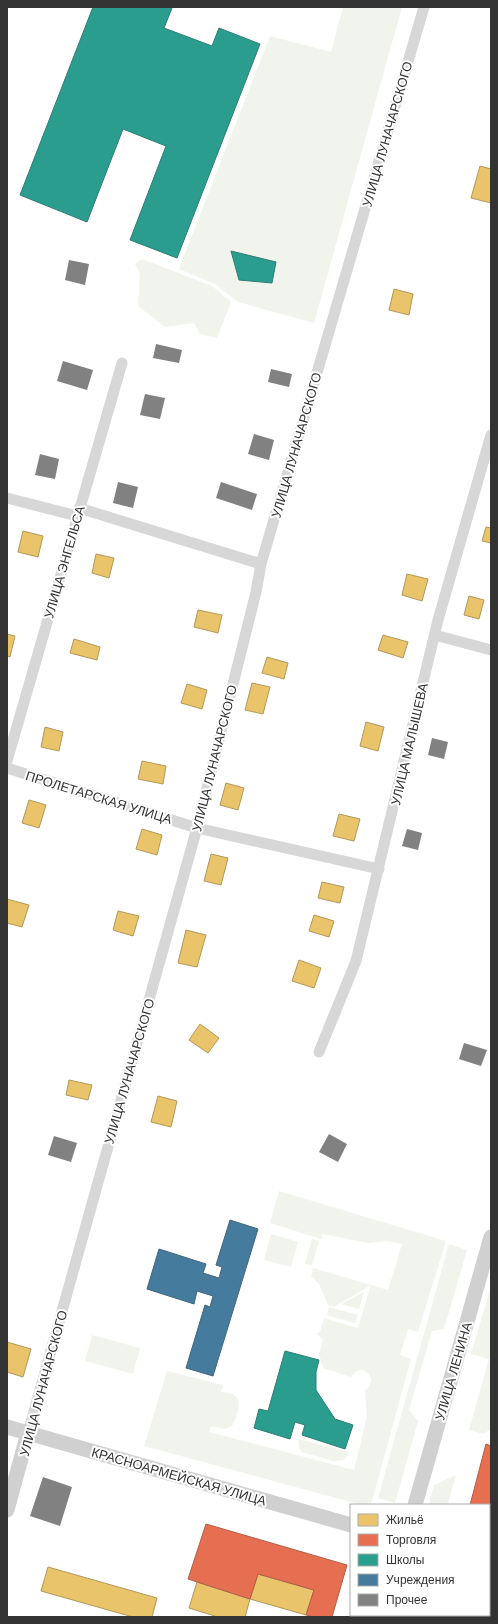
<svg xmlns="http://www.w3.org/2000/svg" width="498" height="1624" viewBox="0 0 498 1624" font-family="'DM Sans',sans-serif">
<style>
.green{fill:#f0f4ed}
.homes{fill:#e9c46a;stroke:#b2985a}
.shops{fill:#e76f51;stroke:#b15d48}
.schools{fill:#2a9d8f;stroke:#2d7d73}
.public{fill:#457b9d;stroke:#40657d}
.building{fill:#818181}
.lines{fill:none;stroke-linecap:round;stroke-linejoin:round}
.street{stroke:#d7d7d7;stroke-width:11}
.secondary{stroke:#d0d0d0;stroke-width:15}
.labels{text-anchor:middle;stroke-width:4;stroke-linejoin:round;paint-order:stroke}
.street-label{font-size:13px;fill:#333;stroke:#fff}
</style>
<rect width="100%" height="100%" fill="#fff"/>
<!-- green -->
<path class="green" d="M343,7h59l-88,316 -76,-21 -23,-18 -36,-15 91,-233 61,16z
M142,259l70,27 19,16 -14,36 -17,-4 -6,-11 -29,4 -27,-21 2,-32 -5,-10z
M279,1191l167,50 -28,91 -10,-3 -8,26 11,4 -40,146h-9l-218,-59 23,-75 56,14 -2,7c4,1 10,1 13,3 10,5 2,23 -2,31l-8,3 -13,-3 -2,6 145,38 13,-53 -2,-27c16,-11 -4,-30 -14,-13l-28,-9 -4,-14 4,-14 -6,-6 3,-2 4,-14 34,10 13,-43 -37,22 -6,-2 -9,-21 -8,-8 2,-8 75,22 14,-46 -15,-3 -19,2 -45,-9 -2,5 -51,-16z
M271,1234l27,8 -7,25 -27,-7z
M312,1239l7,2 -7,24 -7,-1z
M449,1244l18,6 -23,79 -12,2 -23,79 9,11 -23,82 -17,-5z
M491,1286v143l-8,5 -14,-4 20,-71 -18,-5z
M364,1292l-5,17 -18,-5z
M329,1307l29,8 -3,8 -28,-8z
M92,1335l48,13 -7,26 -48,-13z
M298,1439l52,13 -6,8 -10,1 -32,-9 -3,-4z
M456,1475l-8,29 -20,1 6,-20z"/>
<!-- homes -->
<path class="homes" d="M480,166l11,3v34l-20,-5z
M394,289l19,5 -4,21 -20,-5z
M486,527l5,1v15l-9,-2z
M23,531l20,5 -5,21 -20,-5z
M96,554l18,4 -5,20 -17,-5z
M407,574l21,5 -6,22 -20,-6z
M469,596l15,4 -5,19 -15,-4z
M198,610l24,5 -4,18 -24,-6z
M7,634l8,2 -5,21 -3,-1z
M383,635l25,7 -5,16 -25,-8z
M74,639l26,8 -3,13 -27,-7z
M267,657l21,6 -4,16 -22,-6z
M252,683l18,4 -7,27 -18,-4z
M187,684l20,6 -5,19 -21,-6z
M366,722l18,5 -6,24 -18,-5z
M45,727l18,5 -4,19 -18,-4z
M142,761l24,5 -3,18 -25,-5z
M226,783l18,5 -6,22 -18,-5z
M29,800l17,5 -7,23 -17,-5z
M339,814l21,5 -6,22 -21,-5z
M142,829l20,6 -5,20 -21,-6z
M211,854l17,4 -7,27 -17,-4z
M322,882l22,5 -4,16 -22,-5z
M7,899l22,6 -7,22 -15,-4z
M118,911l21,5 -6,20 -20,-6z
M314,915l20,6 -5,16 -20,-6z
M186,930l20,5 -9,32 -19,-4z
M299,960l22,8 -7,20 -22,-7z
M200,1024l19,14 -11,15 -19,-13z
M69,1080l23,5 -4,15 -22,-5z
M158,1096l19,5 -6,26 -20,-5z
M7,1342l24,7 -8,28 -16,-5z
M48,1567l109,31 -5,19h-19l-92,-26z
M258,1574l56,16 -8,25 -56,-16z
M197,1582l53,17 -5,18h-27l-29,-9z"/>
<!-- shops -->
<path class="shops" d="M486,1444l5,2v70h-2v-11h-19z
M206,1524l141,41 -15,52h-17l-9,-2 8,-25 -56,-16 -8,25 -62,-20z
M489,1601h2v16h-34l1,-2h31z"/>
<!-- schools -->
<path class="schools" d="M93,7h75l4,1 -8,20 48,18 7,-18 41,16 -83,214 -47,-18 36,-94 -43,-17 -36,93 -67,-27z
M231,251l45,11 -4,21 -33,-3z
M285,1351l34,9 -3,12v18l19,29 18,6 -8,24 -43,-14 3,-10 -10,-3 -5,17 -36,-11 5,-19 9,2z"/>
<!-- public -->
<path class="public" d="M230,1220l28,9 -45,147 -27,-8 19,-63 5,2 3,-11 -16,-5 -3,13 -47,-15 12,-40 47,15 -3,9 16,5 3,-11 -6,-2z"/>
<!-- building -->
<path class="building" d="M69,260l20,4 -4,21 -20,-5z
M156,344l26,6 -3,13 -26,-5z
M63,361l30,9 -6,20 -30,-9z
M271,369l21,5 -3,13 -21,-5z
M145,394l20,4 -5,21 -20,-4z
M254,434l20,6 -5,20 -21,-6z
M40,454l19,5 -4,20 -20,-4z
M118,482l20,5 -5,21 -20,-5z
M221,482l36,12 -5,16 -36,-12z
M432,738l16,4 -4,17 -16,-4z
M407,829l15,4 -4,17 -16,-4z
M464,1043l23,7 -6,16 -22,-7z
M329,1134l18,10 -9,18 -19,-10z
M54,1136l23,7 -6,19 -23,-7z
M43,1477l29,10 -12,39 -30,-10z"/>
<g class="lines">
<!-- street -->
<path class="street" d="M7,498l70,18
M79,508l182,56
M435,635l56,15
M7,761l115,-398
M7,768l190,60 182,41
M319,1052l37,-91 82,-341 53,-185
M28,1433l169,-605 59,-236 5,-28 163,-557"/>
<!-- secondary -->
<path class="secondary" d="M7,1427l344,98
M415,1505l76,-268
M7,1510l21,-77
M489,1563l2,1
M384,1617l1,-2"/>
</g>
<g class="labels">
<!-- street labels -->
<g class="street-label">
<text transform="translate(387 134) rotate(-74)" y="5">УЛИЦА ЛУНАЧАРСКОГО</text>
<text transform="translate(296 445) rotate(-74)" y="5">УЛИЦА ЛУНАЧАРСКОГО</text>
<text transform="translate(64 562) rotate(-74)" y="5">УЛИЦА ЭНГЕЛЬСА</text>
<text transform="translate(409 744) rotate(-77)" y="5">УЛИЦА МАЛЫШЕВА</text>
<text transform="translate(214 758) rotate(-76)" y="5">УЛИЦА ЛУНАЧАРСКОГО</text>
<text transform="translate(99 797) rotate(17)" y="5">ПРОЛЕТАРСКАЯ УЛИЦА</text>
<text transform="translate(129 1071) rotate(-74)" y="5">УЛИЦА ЛУНАЧАРСКОГО</text>
<text transform="translate(453 1371) rotate(-74)" y="5">УЛИЦА ЛЕНИНА</text>
<text transform="translate(43 1383) rotate(-75)" y="5">УЛИЦА ЛУНАЧАРСКОГО</text>
<text transform="translate(179 1476) rotate(16)" y="5">КРАСНОАРМЕЙСКАЯ УЛИЦА</text>
</g>
</g>
<!-- border -->
<rect width="498" height="1624" fill="none" stroke="#333333" stroke-width="16"/>
<!-- legend -->
<rect x="350" y="1504" width="140" height="112" fill="#ffffff" stroke="#adadad"/>
<rect x="358" y="1514" width="20" height="12" fill="#e9c46a" stroke="#adadad"/>
<text x="386" y="1524" font-size="12" fill="#333333">Жильё</text>
<rect x="358" y="1534" width="20" height="12" fill="#e76f51" stroke="#adadad"/>
<text x="386" y="1544" font-size="12" fill="#333333">Торговля</text>
<rect x="358" y="1554" width="20" height="12" fill="#2a9d8f" stroke="#adadad"/>
<text x="386" y="1564" font-size="12" fill="#333333">Школы</text>
<rect x="358" y="1574" width="20" height="12" fill="#457b9d" stroke="#adadad"/>
<text x="386" y="1584" font-size="12" fill="#333333">Учреждения</text>
<rect x="358" y="1594" width="20" height="12" fill="#818181" stroke="#adadad"/>
<text x="386" y="1604" font-size="12" fill="#333333">Прочее</text>
</svg>
